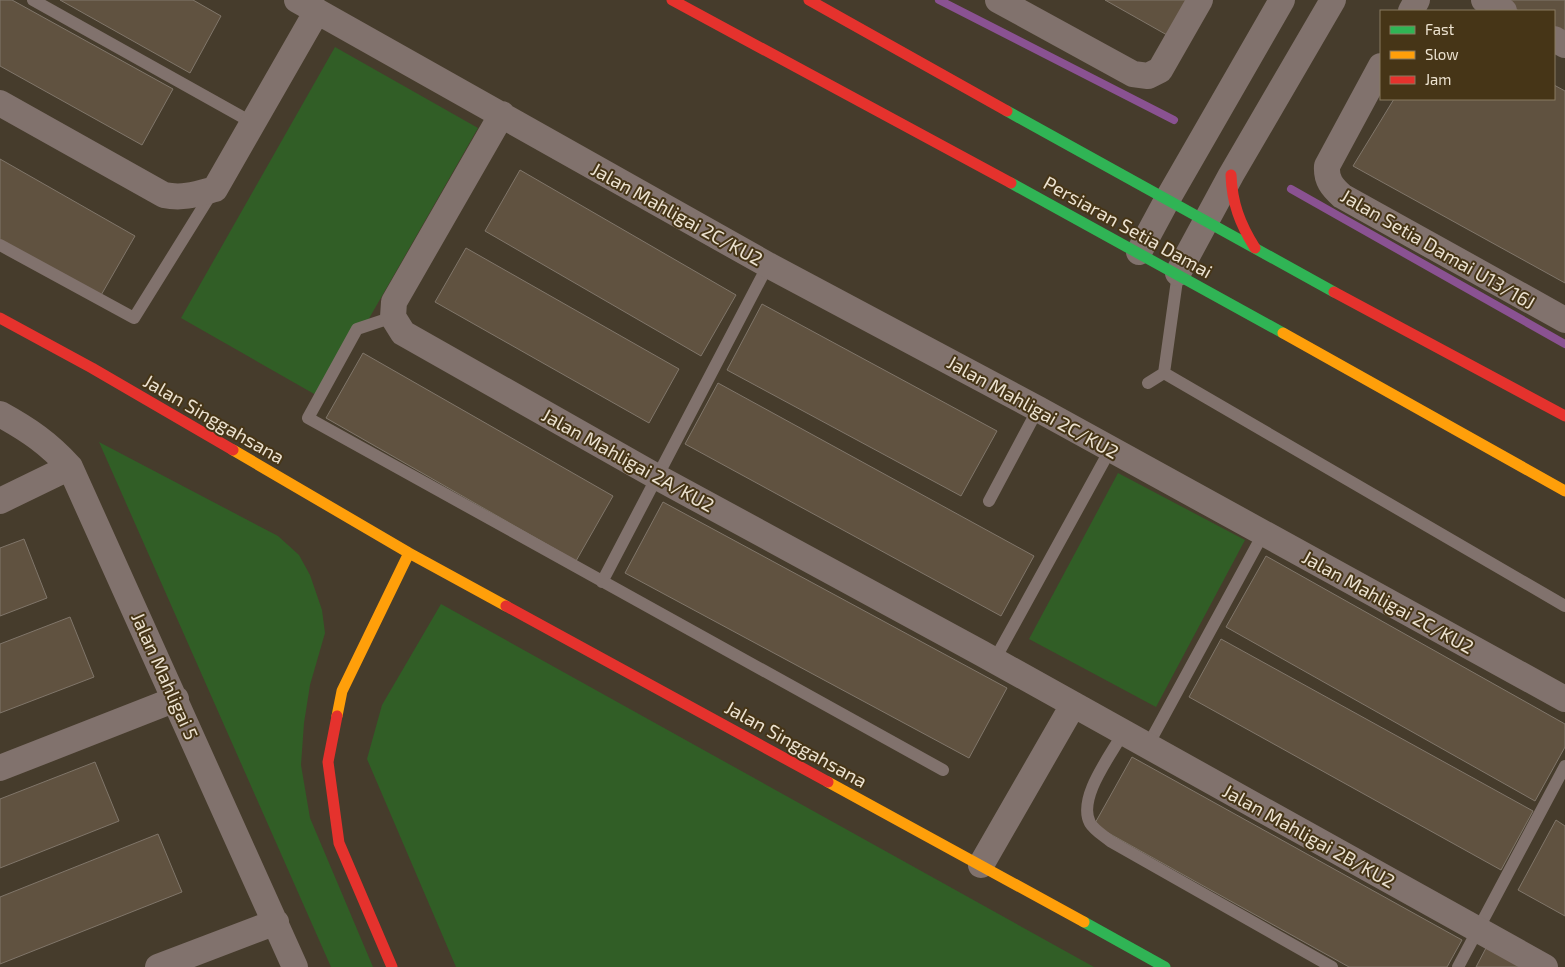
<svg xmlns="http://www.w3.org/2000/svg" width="1565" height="967" viewBox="0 0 1565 967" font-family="'Exo 2',sans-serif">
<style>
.green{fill:#315e26}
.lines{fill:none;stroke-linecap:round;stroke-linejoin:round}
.stream{stroke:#8a5292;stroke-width:8}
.building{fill:#605240;stroke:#80766a}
.lane{stroke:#81726d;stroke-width:12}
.street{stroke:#81726d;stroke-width:26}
.fast{stroke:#30b455;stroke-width:11}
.slow{stroke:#ff9f0a;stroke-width:11}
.jam{stroke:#e5322d;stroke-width:11}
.labels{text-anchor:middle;stroke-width:4;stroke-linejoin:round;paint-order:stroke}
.street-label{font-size:19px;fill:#ece2d0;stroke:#463517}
</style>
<rect width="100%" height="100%" fill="#463c2c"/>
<!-- green -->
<path class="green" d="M335,47l143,81 -155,271 -142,-81z
M99,442l179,94 21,19 11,20 12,35 3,23 -15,52 -6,38 -3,42 9,53 63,149h-42z
M1118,473l127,67 -89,167 -127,-68z
M441,604l653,363h-638l-89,-208 15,-54z"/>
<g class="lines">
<!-- stream -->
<path class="stream" d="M939,0l235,120
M1291,189l274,155"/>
</g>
<!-- building -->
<path class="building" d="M0,0h12l161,89 -31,56 -142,-79z
M60,0h133l28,16 -31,57z
M1105,0h82l-20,35z
M1499,0h66v36l-11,-6v-19h-35z
M1554,85l11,6v192l-212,-117 41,-67h160z
M0,159l135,77 -35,61 -100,-56z
M520,170l216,125 -35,61 -216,-125z
M466,248l213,121 -30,54 -214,-121z
M762,304l235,127 -36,65 -234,-126z
M363,353l250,143 -37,65 -250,-143z
M718,383l316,173 -33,60 -316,-172z
M663,502l344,186 -38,70 -344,-185z
M24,539l23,59 -47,18v-68z
M1266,556l299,168v23l-30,54 -309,-174z
M70,617l24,60 -94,36v-69z
M1221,639l312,172 -32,59 -312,-173z
M1132,757l330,183 -15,27h-98l-255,-142z
M95,762l24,59 -119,47v-69z
M1556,820l9,6v90l-47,-26z
M158,834l24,58 -182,72v-67z
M1486,948l35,19h-45z"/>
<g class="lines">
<!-- lane -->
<path class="lane" d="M33,0l220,123
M0,245l134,73 79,-127
M1178,273l-14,100 401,233
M393,317l-36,12 -49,89 635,352
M1148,383l16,-10
M989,501l49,-92
M602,582l166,-317
M994,661l116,-211
M1123,733c-12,22 -46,65 -33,90 4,7 14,13 20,18l222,126
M1147,747l116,-213
M1458,967l107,-201"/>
<!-- street -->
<path class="street" d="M297,0l471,265 270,144 527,290
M998,0l135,74 15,2 12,-6 40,-70
M1484,0l20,11
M1411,11l6,-11
M1554,39l11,6
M1381,66l-54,100c-1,14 5,21 15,30l223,124
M0,103l164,92c19,4 33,-1 51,-6l102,-178
M502,114l-108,188 -1,15 10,16 256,145 322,175 564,314
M1139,252l28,-52 115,-200
M1178,273l53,-98 102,-175
M0,414c29,16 48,29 70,53l225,500
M0,501l70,-34
M0,768l176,-69
M981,865l92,-160
M158,967l118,-45"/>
<!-- fast -->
<path class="fast" d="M1007,111l327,181
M1011,183l272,150
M1084,922l81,45"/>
<!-- slow -->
<path class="slow" d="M1283,333l282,158
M233,450l176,103 97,53
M337,716l5,-25 67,-138
M828,782l256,140"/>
<!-- jam -->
<path class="jam" d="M672,0l339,183
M809,0l198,111
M1231,175c1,28 9,49 24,73
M1334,292l231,124
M0,318l92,50 141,82
M506,606l322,176
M337,716l-9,46 11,81 53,124"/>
</g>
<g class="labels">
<!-- street labels -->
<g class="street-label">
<text transform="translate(677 214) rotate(29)" y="7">Jalan Mahligai 2C/KU2</text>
<text transform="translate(1128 227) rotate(29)" y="7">Persiaran Setia Damai</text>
<text transform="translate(1438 249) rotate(30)" y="7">Jalan Setia Damai U13/16J</text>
<text transform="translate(1033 407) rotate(29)" y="7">Jalan Mahligai 2C/KU2</text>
<text transform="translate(214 419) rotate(30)" y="7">Jalan Singgahsana</text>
<text transform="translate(628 460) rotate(29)" y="7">Jalan Mahligai 2A/KU2</text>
<text transform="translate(1388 602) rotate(29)" y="7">Jalan Mahligai 2C/KU2</text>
<text transform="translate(165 676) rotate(66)" y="7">Jalan Mahligai 5</text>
<text transform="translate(796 744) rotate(29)" y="7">Jalan Singgahsana</text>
<text transform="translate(1309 836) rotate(29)" y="7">Jalan Mahligai 2B/KU2</text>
</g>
</g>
<!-- legend -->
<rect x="1380" y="10" width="175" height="90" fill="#463517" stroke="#887a61"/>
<rect x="1390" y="26" width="25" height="8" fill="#30b455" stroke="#887a61"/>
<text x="1425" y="35" font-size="15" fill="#ece2d0">Fast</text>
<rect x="1390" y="51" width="25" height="8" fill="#ff9f0a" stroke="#887a61"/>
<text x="1425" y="60" font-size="15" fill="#ece2d0">Slow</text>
<rect x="1390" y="76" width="25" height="8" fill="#e5322d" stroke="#887a61"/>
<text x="1425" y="85" font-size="15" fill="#ece2d0">Jam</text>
</svg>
